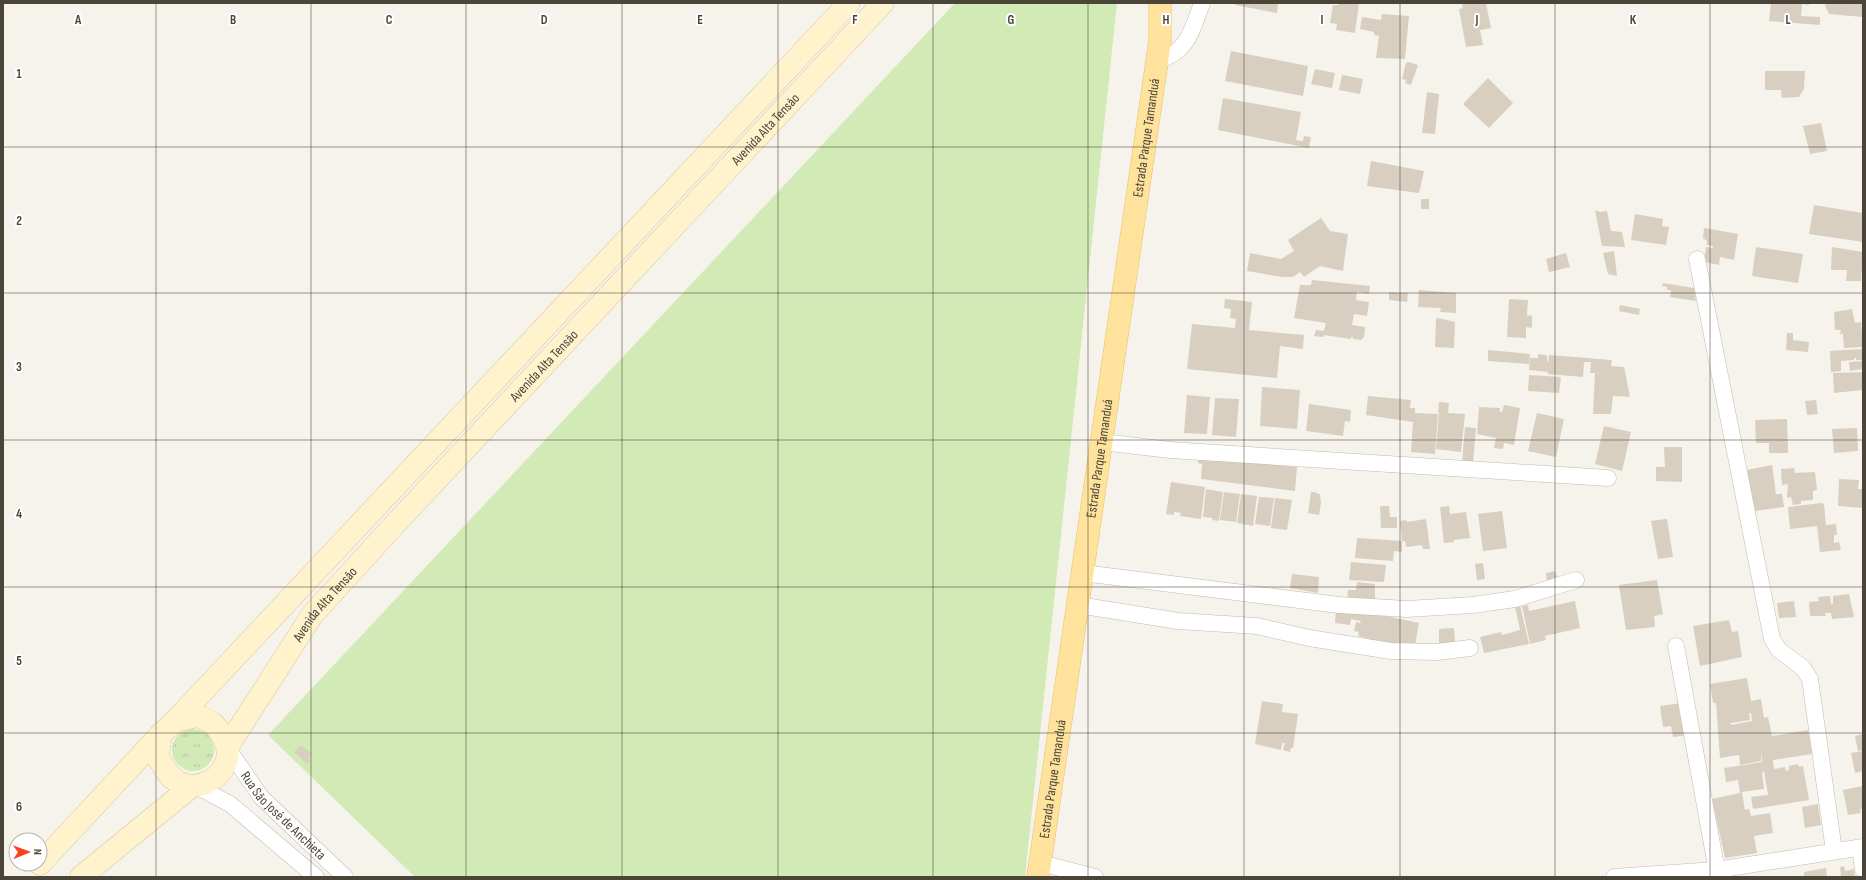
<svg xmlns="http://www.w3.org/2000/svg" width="1866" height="880" viewBox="0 0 1866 880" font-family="'Sofia Sans Condensed',sans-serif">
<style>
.grass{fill:url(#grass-tufts)}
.park{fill:#d2eab5}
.building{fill:#d8cfc1;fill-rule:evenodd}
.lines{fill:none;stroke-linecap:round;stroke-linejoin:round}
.street-casing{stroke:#c2bbae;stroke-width:17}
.secondary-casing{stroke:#d6c79b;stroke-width:23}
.primary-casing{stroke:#e6c16a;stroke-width:23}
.street{stroke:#fff;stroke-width:16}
.secondary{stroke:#fff3cd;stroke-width:22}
.primary{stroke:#ffe39c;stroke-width:22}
.grid{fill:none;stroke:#4b4439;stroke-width:1;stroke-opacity:0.55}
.labels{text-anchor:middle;stroke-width:4;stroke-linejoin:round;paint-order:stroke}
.street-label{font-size:14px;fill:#4b4439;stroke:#fff}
.grid-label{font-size:13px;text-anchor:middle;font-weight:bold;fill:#4b4439;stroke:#fff;stroke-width:4;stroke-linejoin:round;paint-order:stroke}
</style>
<defs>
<pattern id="grass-tufts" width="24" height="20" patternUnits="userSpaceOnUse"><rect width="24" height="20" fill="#d2eab5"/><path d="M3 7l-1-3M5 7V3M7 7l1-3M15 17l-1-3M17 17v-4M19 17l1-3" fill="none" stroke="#b6ca9c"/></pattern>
</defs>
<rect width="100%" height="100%" fill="#f6f3ec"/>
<!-- grass -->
<path class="grass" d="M172 750a21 21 0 1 1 42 0a21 21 0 1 1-42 0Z"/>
<!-- park -->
<path class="park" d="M955,3h162l-92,874h-610l-147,-142z"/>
<!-- building -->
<path class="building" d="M1235,3h43l-1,10 -42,-8z
M1339,3h20l-4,30 -19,-3 1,-6 -7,-1 3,-18h6z
M1462,3h24l5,25 -11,2 3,15 -17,2 -7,-38 4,-1z
M1771,3h38v2l-7,-1 -1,12 19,1v8l-51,-4z
M1826,3h37v14l-34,-3 -4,-8z
M1382,14l27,2 -4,43 -29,-1 3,-22 -5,-1v-3l-14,-3 2,-12 19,3z
M1231,51l77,15 -5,30 -78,-15z
M1408,62l10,3 -7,20 -6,-2 1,-3 -4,-1 4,-16z
M1315,69l20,4 -3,15 -21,-4z
M1765,71h40l-1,18 -5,8 -17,1 -1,-8h-16z
M1342,75l21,4 -3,15 -21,-4z
M1488,78l25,25 -24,25 -26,-24z
M1427,92l12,2 -4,40 -13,-1z
M1223,98l78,14 -5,28 7,1 1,-5 7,1 -2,11 -91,-18z
M1821,123l6,28 -17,3 -7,-28z
M1371,161l53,10 -5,22 -52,-7z
M1421,199h8v10h-8z
M1814,205l49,8v29l-54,-8z
M1595,210l5,2 7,-1 4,20 11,1 3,15 -23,-1z
M1635,214l28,5 -1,7 7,1 -3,18 -35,-5z
M1321,218l9,13 18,3 -5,37 -23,-5 -16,11 -4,-5 -7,5h-11l-35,-6 3,-18 31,6 13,-8 -6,-11z
M1704,228l34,6 -4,26 -14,-3 -1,8 -15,-3 2,-15 7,1v-2l-6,-1v-4l-4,-3z
M1756,247l47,7 -5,29 -46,-7z
M1832,247l31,5 -2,29h-15l1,-11h-16z
M1614,251l3,25 -9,-2 -5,-21z
M1566,253l4,14 -21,5 -3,-13z
M1312,280l58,6 -1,8 -12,-2 -1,8 13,2 -2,14 -13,-2 -2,11 13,2 -1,11h-2v2l-9,-1v-2h-2v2l-27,-4v2l-10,-1 2,-6 8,1 2,-8 -32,-5 6,-33h11z
M1663,283l31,5 2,13 -26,-4 1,-7h-4v-3l-5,-1z
M1419,290l37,3v20l-16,-1 1,-4 -23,-1z
M1389,292l19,1 -1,9 -18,-2z
M1225,299l27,3 -3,28 55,5 -1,14 -23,-3 -3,32 -90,-9 5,-45 43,4 1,-9 -6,-1 1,-9 -7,-1z
M1509,299l19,1 -1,15 5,1v12l-6,-1v11l-19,-1z
M1620,305l20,4 -1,6 -20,-4z
M1852,309l3,14 6,-1 2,25 -19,1 -1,-14h-3l1,-4h-6l-1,-18z
M1438,318l17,4 -1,26 -19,-1 1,-28z
M1787,333h6v7l16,2 -1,10 -22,-2z
M1863,349v11h-7v-2h-2v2l-13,1v10l-10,1 -1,-21z
M1488,350l42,4 -1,10 -41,-3z
M1538,354l9,1v7h1l1,-7 63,5 -1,6 13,1 6,30 -17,-1 -2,18h-18l2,-41h-5l1,-11h-7l-1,15 -35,-3v-2l-19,-2 1,-12h8z
M1863,361v8l-13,2 -1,-9z
M1863,372v18l-29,3 -1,-20z
M1529,375l32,2 -2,16 -31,-2z
M1262,387l38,3 -3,39 -37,-3z
M1187,395l23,2 -3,37 -23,-1z
M1368,396l43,4 -1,8h5v5l23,1 -3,40 -24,-2 2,-30 -47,-7z
M1215,398l24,1 -3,38 -24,-2z
M1816,400l2,14 -11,1 -2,-14z
M1439,402l10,1 -1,10 17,1 -4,38 -25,-3 3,-36h-1z
M1309,404l42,6 -1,12 -5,-1 -2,15 -37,-5z
M1504,405l16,3 -6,37 -10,-2 -1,6 -9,-1 2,-10 -19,-4 2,-27 21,1v4h2z
M1537,413l27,6 -8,38 -28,-6z
M1787,419l1,34h-19v-10h-13l-1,-23z
M1604,426l27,6 -9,39 -27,-7z
M1465,427l11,1 -3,36 -11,-1z
M1857,428l1,23 -24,2 -2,-24z
M1664,447h18v35l-26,-1v-14h9z
M1199,458l98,9 -2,24 -94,-12 1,-15 -4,-1z
M1772,465l4,29h6l2,13 -29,4 -8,-41z
M1794,468l1,5 20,-1 2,18 -4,1v9l-12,1v3l-8,1 -2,-8 -4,1 1,-14 -6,1 -1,-16z
M1839,479l20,1 -1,9h5v19l-25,-2z
M1171,482l34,5 -4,32 -21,-3 1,-3 -7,-1v3l-8,-1z
M1206,489l17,3 -4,29 -7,-1 1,-2 -10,-1z
M1224,492l16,2 -4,28 -16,-2z
M1311,492h5v1l4,1 1,9 -2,12 -11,-2z
M1241,494l16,2 -4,30 -16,-3z
M1259,497l15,1 -4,28 -15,-2z
M1275,498l17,2 -5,30 -16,-2z
M1821,503l3,1 2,21 10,-1 1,11h-3v8l5,-1 2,8 -21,2 -3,-26 -27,3 -2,-22z
M1380,506h9l1,11h7v11h-16z
M1449,506l1,8 16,-2 4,26 -16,2v2l-10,1 -4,-36z
M1502,511l5,37 -24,3 -5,-37z
M1426,519l4,30h-7l-1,-4 -16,2 -1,-6h-3l-2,-20 6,-1 1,2z
M1665,519h2l6,38 -15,2 -7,-38z
M1357,538l45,3v11l-8,-1 -1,10 -38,-3z
M1351,562l35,3 -2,17 -35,-2z
M1483,563l2,16 -8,1 -2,-16z
M1555,571l4,10 -12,2 -1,-10z
M1292,574l27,3 -1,16 -28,-5z
M1657,580l6,34 -9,2 1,11 -29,3 -7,-45z
M1357,582l18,2v18l-28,-2 1,-10h8z
M1849,594l5,23 -22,2 -1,-6h-6l1,3h-16l-1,-14 10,-1 -1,-4 12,-1 1,8h2v-8z
M1575,601l5,27 -35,8 1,4 -16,4 -8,-38 6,-1 1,6z
M1794,601l2,16 -17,1 -2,-15z
M1520,605l9,39 -45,9 -4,-16 21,-5 1,3 18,-5 -5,-24z
M1336,609l27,2 56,12 -5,28 -45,-8 1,-4 -12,-3 1,-4 -5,-1 2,-9 4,1 1,-2 -10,-2 -1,6 -15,-2z
M1729,620l3,12 6,-1 4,26 -42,9 -7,-40z
M1454,628l1,15 -16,1v-15z
M1747,678l4,23 10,-2 3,19 4,-1 4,19 36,-6 4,24 -39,6 1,9 11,-2 1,4 3,-1v-4l9,-2 1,3 4,-1 6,34 -56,9 -2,-12 17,-2 -4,-24 -2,1 2,17 -22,3 3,18 4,-1 2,7 19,-3 3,20 -19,3 3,17 -32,5 -13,-59 28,-6 -2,-13 -12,2 -2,-14 38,-6 -1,-11v10l-21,4 -1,-10 -19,3 -4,-55h-3l-3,-19zM1749,713h2l1,8 -21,4v-2l19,-3z
M1262,701l21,3 -1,8 16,2 -5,34h-2l-1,4 -7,-2 2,-7h-3l-1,7 -26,-6z
M1681,703l7,32 -15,2 -2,-11 -8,1 -3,-21z
M1863,734v16l-5,1 -3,-15z
M301,745l11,9 -4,5 2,2 -3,3 -13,-12z
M1863,751v20l-8,2 -4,-20z
M1863,786v23h-3l1,4 -13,2 -5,-25z
M1818,804l3,21 -16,3 -3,-21z
M1844,866l1,5 9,-2 1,8h-14l-1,-10z
M1826,868l1,9h-23v-5z"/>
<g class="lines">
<defs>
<g id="street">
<path d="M1157,61c31,-9 35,-30 45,-58"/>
<path d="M1697,259l75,380 7,11 24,18 7,11 24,172"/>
<path d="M1102,442l68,8 438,28"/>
<path d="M1083,573l256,32 68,4 66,-4 42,-6 61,-19"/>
<path d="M1078,605l100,16 79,5 52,12 82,13 46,1 33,-4"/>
<path d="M1676,646l42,231"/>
<path id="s1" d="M228,749l33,48 84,80"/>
<path d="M196,786l34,18 86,73"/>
<path d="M1860,848l3,21"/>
<path d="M1041,863l54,14"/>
<path d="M1614,877l102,-7 147,-23"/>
</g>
<g id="secondary">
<path d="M197,716c15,4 20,10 27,23 18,34 -36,68 -59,30 -1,-3 -5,-7 -6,-10 -2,-7 2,-18 2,-25l14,-13z"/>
<path d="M175,721l674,-718"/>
<path id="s2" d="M228,746l84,-131 83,-91 488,-521"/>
<path d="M40,864l121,-130"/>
<path d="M81,877l111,-91"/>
</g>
<g id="primary">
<path id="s3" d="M1038,877l119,-816 3,-20v-38"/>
</g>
</defs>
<!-- street casing -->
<use href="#street" class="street-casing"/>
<!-- secondary casing -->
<use href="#secondary" class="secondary-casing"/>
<!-- primary casing -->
<use href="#primary" class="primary-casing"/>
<!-- street -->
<use href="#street" class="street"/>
<!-- secondary -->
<use href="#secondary" class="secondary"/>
<!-- primary -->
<use href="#primary" class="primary"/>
</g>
<!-- grid -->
<path class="grid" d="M156,3v874M311,3v874M466,3v874M622,3v874M778,3v874M933,3v874M1088,3v874M1244,3v874M1400,3v874M1555,3v874M1710,3v874M3,147h1860M3,293h1860M3,440h1860M3,587h1860M3,733h1860"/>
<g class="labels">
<!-- street labels -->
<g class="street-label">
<text dy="5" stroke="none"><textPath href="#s2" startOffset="820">Avenida Alta Tensāo</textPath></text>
<text dy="5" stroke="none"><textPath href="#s3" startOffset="747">Estrada Parque Tamanduá</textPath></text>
<text dy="5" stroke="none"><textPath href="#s2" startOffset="496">Avenida Alta Tensāo</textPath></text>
<text dy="5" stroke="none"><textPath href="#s3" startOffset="423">Estrada Parque Tamanduá</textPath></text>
<text dy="5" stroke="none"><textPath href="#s2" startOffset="172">Avenida Alta Tensāo</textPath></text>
<text dy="5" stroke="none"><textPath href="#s3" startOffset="99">Estrada Parque Tamanduá</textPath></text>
<text dy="5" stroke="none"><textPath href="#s1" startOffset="87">Rua São José de Anchieta</textPath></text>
</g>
</g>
<g class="grid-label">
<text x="78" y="24">A</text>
<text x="233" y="24">B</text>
<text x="389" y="24">C</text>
<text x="544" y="24">D</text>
<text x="700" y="24">E</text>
<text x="855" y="24">F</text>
<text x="1011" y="24">G</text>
<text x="1166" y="24">H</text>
<text x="1322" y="24">I</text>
<text x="1477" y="24">J</text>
<text x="1633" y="24">K</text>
<text x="1788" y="24">L</text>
<text x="19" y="78">1</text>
<text x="19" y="225">2</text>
<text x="19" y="371">3</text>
<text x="19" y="518">4</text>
<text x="19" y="665">5</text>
<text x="19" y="811">6</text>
</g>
<!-- border -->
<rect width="1866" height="880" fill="none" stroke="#4b4439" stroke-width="8"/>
<!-- north arrow -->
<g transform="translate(28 852) rotate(89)"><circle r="19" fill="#ffffff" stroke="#b7b4b0"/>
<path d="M0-3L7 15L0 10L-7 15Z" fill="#fc3f1d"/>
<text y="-6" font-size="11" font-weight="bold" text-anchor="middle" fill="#4b4439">N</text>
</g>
</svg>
